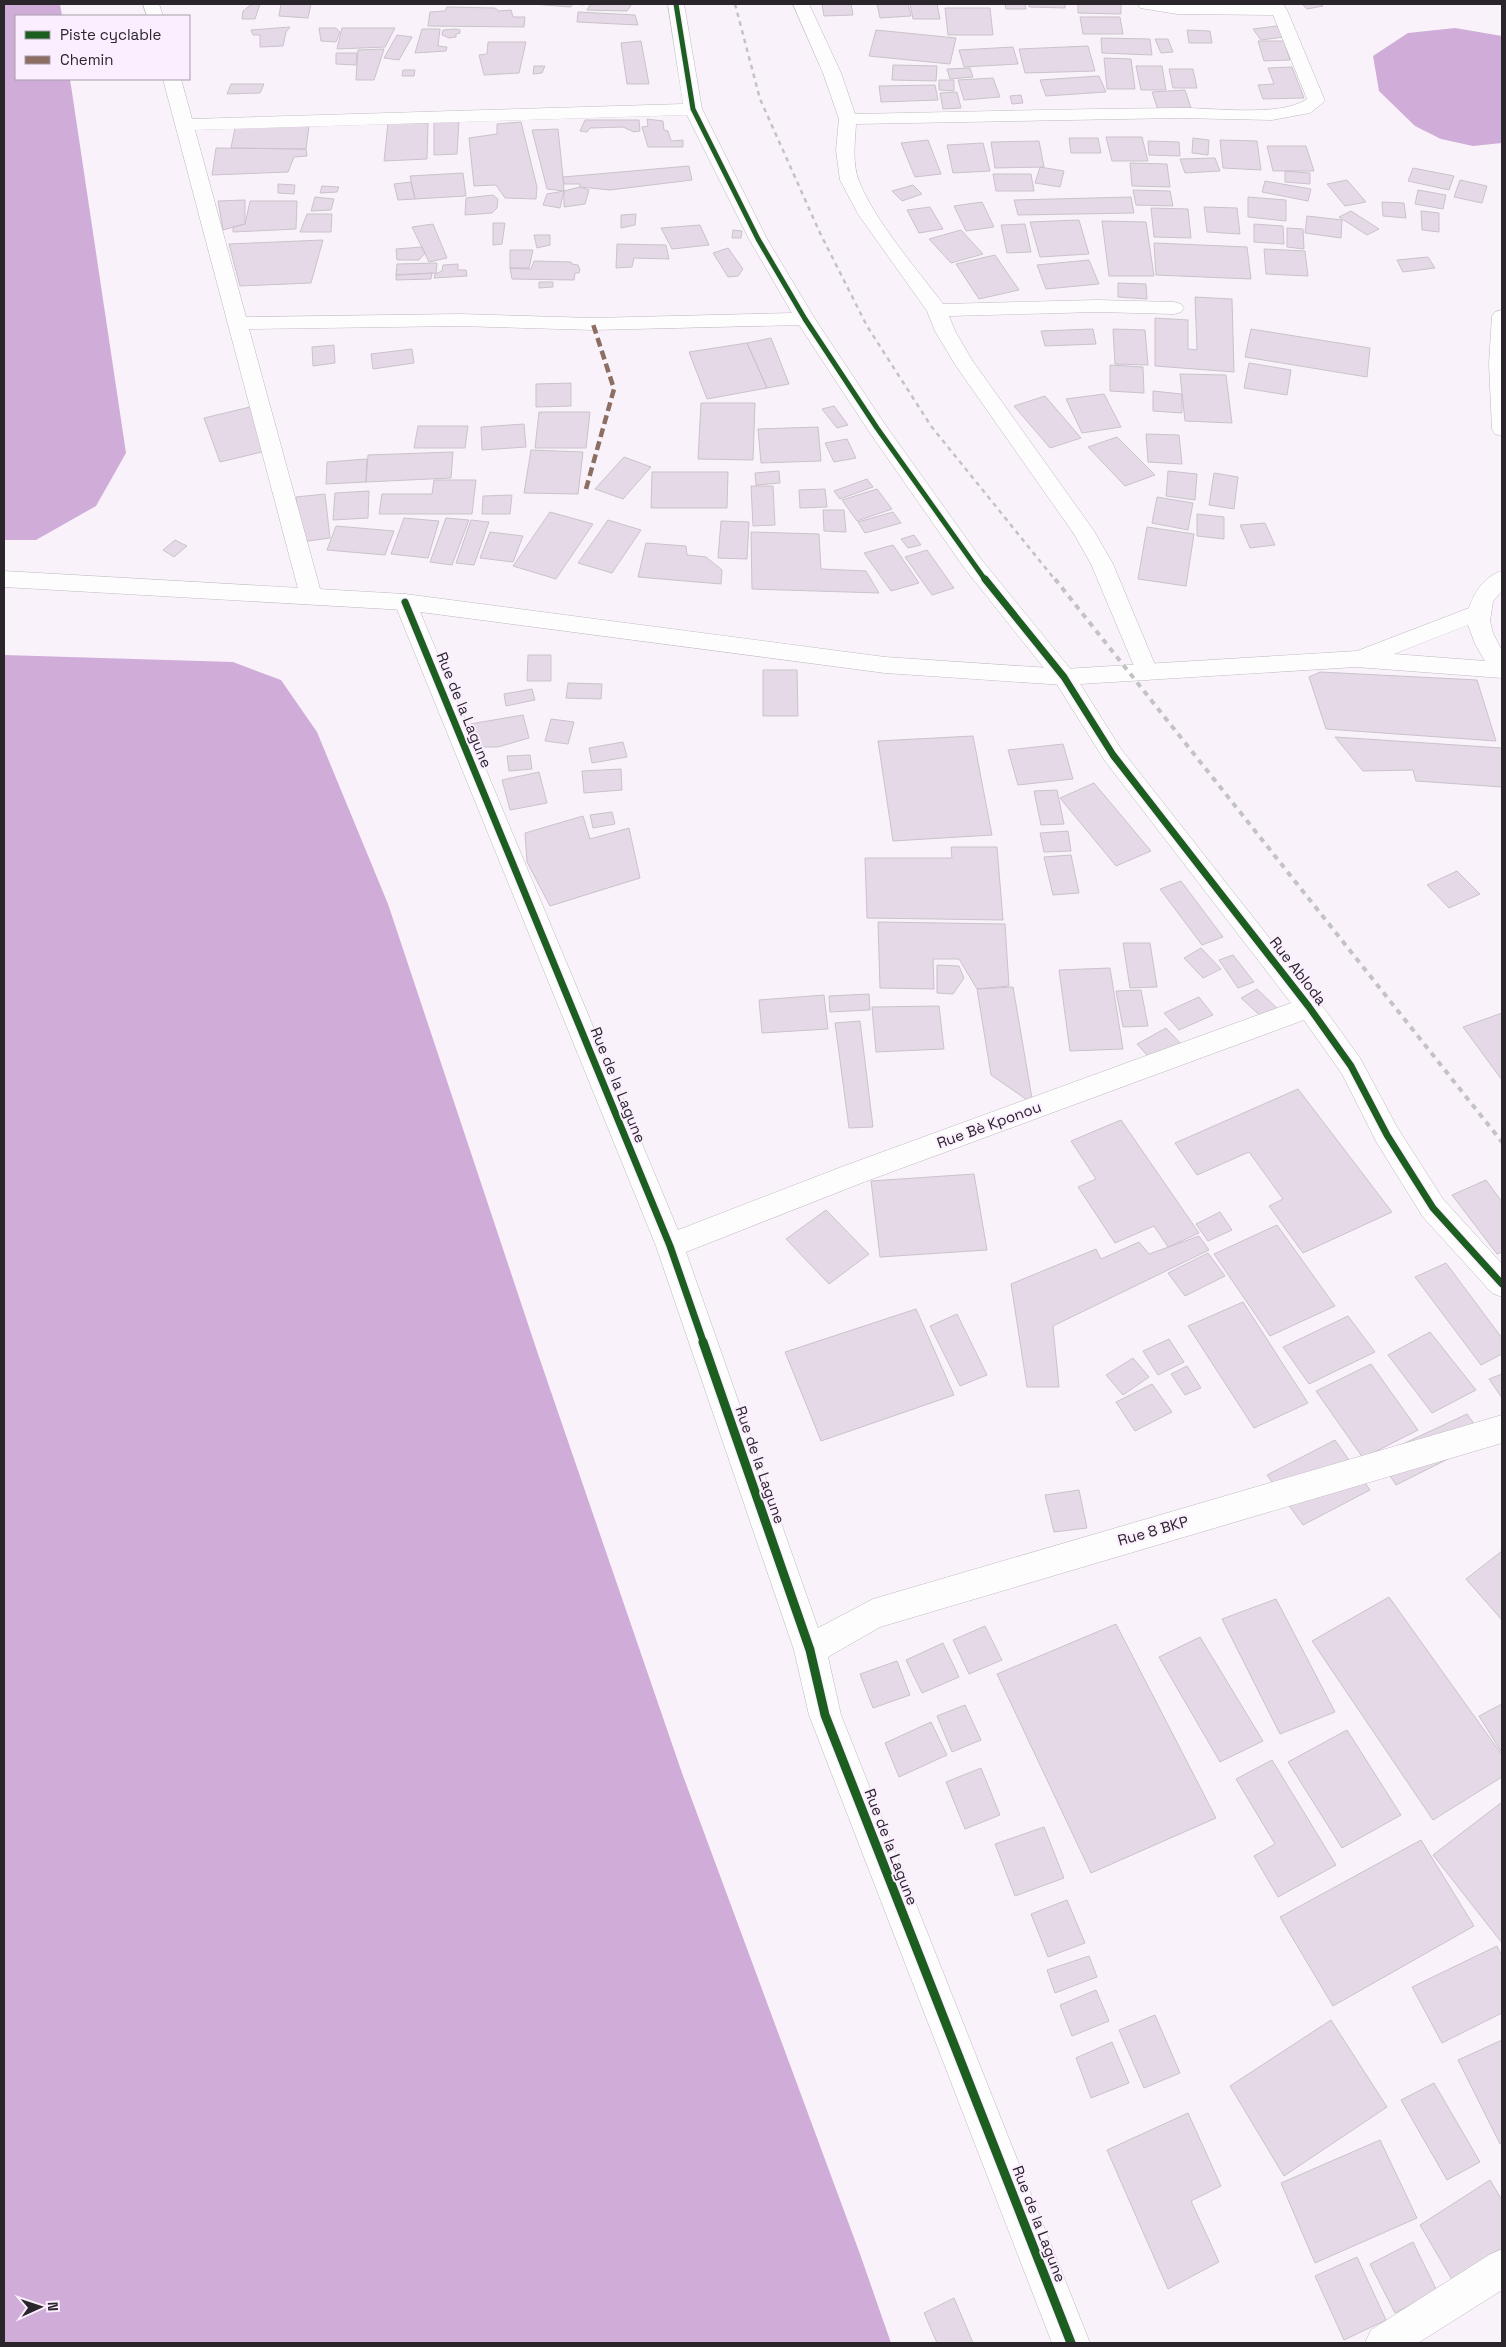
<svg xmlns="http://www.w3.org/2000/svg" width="1506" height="2347" viewBox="0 0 1506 2347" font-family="'Space Grotesk',sans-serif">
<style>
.water{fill:#d0add8}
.building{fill:#e5d9e7;stroke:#c9c3ca}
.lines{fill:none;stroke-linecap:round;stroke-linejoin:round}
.minor-casing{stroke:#beb8bf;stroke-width:1}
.secondary-casing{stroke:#beb8bf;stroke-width:1}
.minor{fill:#fefdfe;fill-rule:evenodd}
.secondary{fill:#fefdfe;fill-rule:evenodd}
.rail-far1{stroke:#c3c2c4;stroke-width:2.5;stroke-dasharray:4.5 4.5;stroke-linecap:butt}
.rail{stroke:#c3c2c4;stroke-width:4;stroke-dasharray:5.5 5.5;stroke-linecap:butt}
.quiet{stroke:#8d6e63;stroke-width:4.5;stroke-dasharray:9 4.5;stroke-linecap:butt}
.cycleway-far2-casing{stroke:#fbeefe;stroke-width:8}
.cycleway-far1-casing{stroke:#fbeefe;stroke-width:10}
.cycleway-casing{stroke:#fbeefe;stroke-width:12}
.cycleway-far2{stroke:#1b5e20;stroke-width:5}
.cycleway-far1{stroke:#1b5e20;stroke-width:7}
.cycleway{stroke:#1b5e20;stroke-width:9}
.labels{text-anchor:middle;stroke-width:4;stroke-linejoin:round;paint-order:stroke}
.street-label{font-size:15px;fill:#2a242b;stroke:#fbeefe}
</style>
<rect width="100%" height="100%" fill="#f9f2fa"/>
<!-- water -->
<path class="water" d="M4,4h56l2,12h-46v63h54l56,374 -30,53 -60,34h-32z
M1455,28l47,8v107l-29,3 -32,-7 -26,-13 -36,-35 -6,-35 35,-23z
M4,655l229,7 48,18 36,52 71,172 150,450 144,419 178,481 31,89h-887z"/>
<!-- building -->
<path class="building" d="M252,4h8l-5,15h-13l1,-8z
M281,4h30l-3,14 -29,-2z
M533,4h51v1l-10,-1 -4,3z
M611,4h21l-5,7 -40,-1 3,-5z
M822,4h29l2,11 -29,1z
M877,4h31l3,12 -31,2z
M910,4h27l3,15h-27z
M1005,4h20l1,5h-20z
M1029,4h36v4l-36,-1z
M1078,4h43v10l-43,-1z
M1302,4h18l3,2 -16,3z
M447,7l48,1 4,3 12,-1 2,7h12l-1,10 -96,-1 2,-14 15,-1z
M945,8h45l3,27h-45z
M578,12l57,3 3,10 -61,-3z
M1080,17h40l3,17h-40z
M1277,26l7,11 -23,3 -8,-11z
M290,27l-4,5 -3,14 -23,1v-12h-7l-2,-5z
M319,28h17l4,4 -4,10 -15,-1z
M342,28h53l-10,19 -48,2z
M422,29h18l-2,17 9,1 -1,4 -31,2z
M456,29l4,1v3l-4,1v3l-7,1 -7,-3 1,-5z
M876,30l80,8 -6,26 -81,-8z
M1187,30l23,1 2,12h-23z
M397,35l15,2 -13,23 -15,-2z
M1101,38l49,1 2,16 -50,-2z
M1155,39h13l5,13 -12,1z
M641,41l8,43h-22l-6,-41z
M1258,41h26l6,19 -26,1z
M488,42h38l-7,31 -35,2 -5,-20 8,-1z
M1088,46l7,25 -70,2 -6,-24z
M1013,47l5,17 -54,3 -5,-17z
M384,49l-10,31h-18l2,-30z
M336,53h21l-1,12 -20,-1z
M1104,58l27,1 4,30h-28z
M893,65l44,1 -1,15 -44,-1z
M534,66h11l-3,7 -9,1z
M1136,66h26l4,24h-25z
M1292,67l12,31 -41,1 -5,-14 16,-1 -6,-16z
M970,68l3,9 -23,2 -3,-10z
M1169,69h24l4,19h-24z
M403,70h12l-1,6h-12z
M1099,76l7,16 -60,4 -6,-16z
M993,78l7,19 -36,3 -6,-20z
M939,80h15v11l-15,-1z
M231,84h33l-4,9 -33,1z
M935,85l3,15 -57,2 -2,-16z
M1185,90l6,18 -33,2 -6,-18z
M957,92l4,16 -18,1 -3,-16z
M1021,95l2,8 -11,1 -2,-8z
M647,119l16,2 1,9 4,1 3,10 12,-1v7h-35l-6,-20 6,-1z
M585,120h54l1,11 -6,1 -11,-5 -33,1 -3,4 -7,-1z
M459,121l-2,33 -23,1v-33z
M521,122l16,65 -1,12 -31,-1 -9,-13 -22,1 -5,-48 28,-4v-10z
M388,123h40l-1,36 -43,2z
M309,126l-3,23 -75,-1 4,-20z
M558,129l5,48 1,14 -17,-2 -15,-59z
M1106,137h36l6,24h-36z
M1069,138h29l3,15h-30z
M1193,138l16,2 -1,15 -16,-2z
M928,140l13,34 -26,3 -14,-34z
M1220,140l37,1 4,29 -38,-2z
M1039,141l5,26 -49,1 -4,-26z
M1148,141l31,1 1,14 -31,-1z
M983,143l7,28 -37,2 -6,-28z
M1267,146h39l8,25h-41z
M216,148l90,1 1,7 -13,1 -6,15 -76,3z
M1215,158l5,13 -35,2 -5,-14z
M1130,163l37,1 3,23 -38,-1z
M689,166l3,14 -82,10 -30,-3v-3h-16l-1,-7z
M1040,167l24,4 -4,16 -25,-4z
M1413,168l41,8 -5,14 -41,-9z
M1285,171l25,2v11l-25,-2z
M463,173l3,23 -51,3 -5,-23z
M993,174h38l3,17h-38z
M1347,180l19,22 -21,4 -18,-22z
M1460,180l27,6 -5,17 -28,-6z
M1265,181l46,8 -3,12 -46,-9z
M411,182l4,17 -17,1 -4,-16z
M278,184l17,1 -1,9 -16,-1z
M913,185l9,9 -20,7 -10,-10z
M322,186l17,1 -2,5 -17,1z
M580,187l9,3 -4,14 -21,3v-16z
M1133,190l37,1 3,15 -37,-1z
M1418,190l28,5 -3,14 -28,-5z
M564,191l-4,17 -17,-3 4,-11z
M493,195l5,4 -1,9 -5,5 -27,2 1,-17z
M315,197l19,2 -3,11 -20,1z
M1131,197l3,16 -116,2 -4,-15z
M1248,197l38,3v21l-38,-4z
M245,200v24l-22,6 -5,-29z
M250,201h47l-1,28 -63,3v-5l12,-3z
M982,202l12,25 -28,4 -12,-25z
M1382,202l22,1 2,15 -23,-2z
M930,207l13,22 -24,4 -12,-23z
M1204,207l33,1 3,26 -33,-2z
M1151,208l37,1 3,29 -37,-1z
M1351,211l28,18 -12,6 -28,-18z
M1421,211l18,2v19l-17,-2z
M307,214h25l-1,18h-31z
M636,214l-1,11 -14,3v-13z
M1307,216l35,4 -1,18 -36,-5z
M1079,220l10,34 -49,3 -10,-35z
M1102,221l44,1 8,54h-45z
M493,223h12l-3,21 -9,1z
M433,224l14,34 -18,4 -17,-35z
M1025,224l6,28 -24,1 -6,-28z
M1254,224l29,2 1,18 -30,-2z
M700,225l9,20 -37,4 -11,-21z
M1287,228l16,1 1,20 -17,-2z
M733,230l9,1 -1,7h-9z
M961,230l22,24 -32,9 -22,-24z
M534,235h16v10l-13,3z
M323,240l-12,43 -71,3 -11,-42z
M1154,243l93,4 4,32 -95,-4z
M617,244l49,1 3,14 -35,-1 -2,9 -16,1z
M422,247l3,6 -6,7h-22l-1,-11z
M728,248l15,21 -5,7 -10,1 -15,-24z
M1264,249l41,2 3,25 -42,-2z
M510,250h23l-4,18h-19z
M995,255l24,35 -40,9 -23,-35z
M1428,257l7,11 -32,4 -6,-12z
M1089,260l10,24 -53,5 -9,-24z
M534,261l37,1 1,2 6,1 2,5 -1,3h-4l-1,7 -62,-1 -2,-11 21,1z
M437,263l-1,10 -40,2 1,-11z
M458,264v6h8l1,6 -33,2 1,-4 7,-3 1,-6z
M432,273l-1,6 -35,1v-5z
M539,282h14v5l-14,1z
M1118,283l28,1 1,15 -29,-2z
M1195,297l37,2 2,73 -79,-6v-48l33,2v29l9,1z
M1093,329l3,15 -51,2 -4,-15z
M1113,329l32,1 3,35 -33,-1z
M1251,329l119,19 -3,29 -122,-20z
M771,338l18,46 -22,4 -20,-45z
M747,343l20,45 -60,11 -18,-47z
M334,345l1,18 -22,3 -1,-19z
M412,349l2,14 -41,6 -2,-15z
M1249,363l42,7 -4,25 -43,-7z
M1110,365l33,2 1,26 -34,-2z
M1180,374l46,1 6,48 -47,-2z
M571,383v23l-35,1v-23z
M1153,391l29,3v19l-29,-2z
M1104,394l17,33 -39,6 -16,-34z
M1045,396l36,42 -31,10 -36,-42z
M701,403h54l-2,57 -55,-1z
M834,406l14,19 -11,3 -15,-19z
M250,407l16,44 -46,11 -16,-44z
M539,412h51l-4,36h-51z
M524,424l2,23 -44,3 -1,-23z
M418,426h50l-3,22h-51z
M818,427l3,34 -60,2 -3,-34z
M1146,434l33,1 3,29 -34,-2z
M1117,437l38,38 -30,11 -37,-39z
M847,439l9,19 -22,4 -9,-19z
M531,450l52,2 -5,42 -54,-1z
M453,452l-2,26 -85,4 2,-27z
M624,457l27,10 -28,32 -28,-10z
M367,459l-1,23 -40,2 1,-22z
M779,471l1,12 -24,2 -1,-12z
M1168,471l29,3 -2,26 -29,-4z
M652,472h76l-1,36h-76z
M1214,473l24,4 -4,32 -25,-4z
M867,479l6,8 -33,12 -6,-8z
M434,480h42l-4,34h-93l3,-20h50z
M751,486h22l2,39 -22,1z
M825,489l2,18 -27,1 -1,-18z
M877,489l15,20 -35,12 -15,-21z
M369,491l-1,27 -35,2 2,-27z
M325,494l5,44 -29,4 -5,-45z
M512,495l-2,19h-28l1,-18z
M1157,497l36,6 -5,27 -36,-7z
M823,510h21l2,22 -22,-1z
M550,512l43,12 -37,55 -43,-13z
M893,512l8,11 -36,10 -7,-11z
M1197,514l27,3v22l-27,-3z
M404,518l35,3 -11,37 -37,-4z
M446,518l23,2 -17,45 -22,-3z
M471,520l18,2 -15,43 -18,-2z
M608,520l33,10 -29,43 -34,-10z
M721,521l28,1 -2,37 -29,-1z
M1265,523l10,22 -25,3 -10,-23z
M336,526l58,5 -9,24 -58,-5z
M1147,527l47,7 -8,52 -48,-7z
M490,532l33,4 -10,26 -33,-4z
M751,532l68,2 2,35 45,2 13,22 -127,-4z
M914,535l7,10 -13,3 -7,-9z
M175,540l12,6 -13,11 -11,-7z
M646,543l40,3 1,9 19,2 16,13 -1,14 -83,-7z
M893,545l26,38 -28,8 -27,-38z
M927,550l27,38 -22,7 -27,-38z
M528,655h23v26h-24z
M763,670h34l1,46h-35z
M1320,672l157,8 19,61 -170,-12 -17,-52z
M568,683l34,1 -1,15 -35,-1z
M532,689l3,11 -29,6 -2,-12z
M523,715l6,23 -31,9h-24l-4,-23z
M551,719l23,3 -6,22 -23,-3z
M973,736l19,99 -99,6 -15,-100z
M1335,737l167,11v39l-86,-6 -3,-11 -50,1z
M623,742l4,15 -35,6 -3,-15z
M1063,744l10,35 -55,6 -10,-35z
M530,755l2,14 -23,2 -2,-15z
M621,769l1,21 -38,3 -2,-22z
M539,772l8,31 -37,7 -8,-30z
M1094,783l57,68 -35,15 -56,-68z
M1057,790l7,34 -23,1 -7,-34z
M612,812l3,12 -22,4 -3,-13z
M583,816l7,23 39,-11 11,50 -90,28 -23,-44 -2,-29z
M1068,831l3,20 -27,1 -4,-19z
M951,847h46l6,73 -136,-2 -2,-60h87z
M1071,855l8,38 -26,2 -9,-38z
M1457,871l23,23 -31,14 -22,-23z
M1181,881l42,56 -21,8 -42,-56z
M878,922l127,2 4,62 -32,3 -18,-30h-26l1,30 -54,-1z
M1123,943h27l7,44 -27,1z
M1201,948l20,21 -18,9 -19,-20z
M1233,955l21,27 -16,6 -19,-28z
M937,965l22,1 5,12 -11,16 -16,-1z
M1110,968l13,81 -53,2 -11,-81z
M1013,987l20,117 -42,-29 -14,-86z
M1257,989l22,21 -15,9 -23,-21z
M1141,990l7,36 -25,1 -7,-36z
M869,994l1,16 -40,2 -1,-16z
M824,995l4,34 -66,4 -3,-33z
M1199,997l14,18 -34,15 -15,-17z
M939,1006l5,43 -68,3 -4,-45z
M1502,1013v67l-39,-53z
M860,1021l13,106 -24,1 -14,-105z
M1166,1028l18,19 -30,16 -17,-19z
M1298,1089l94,123 -89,41 -34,-47 14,-7 -34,-47 -52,23 -22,-32z
M1121,1120l78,113 -31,14 -14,-21 -39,17 -37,-56 18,-8 -25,-38z
M974,1174l13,76 -107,7 -9,-76z
M1486,1180l16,22v50l-5,2 -45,-59z
M826,1210l43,44 -40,30 -43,-45z
M1220,1212l12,18 -24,11 -12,-17z
M1277,1225l58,81 -65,30 -56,-82z
M1199,1236l10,14 -156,76 6,61h-32l-16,-103 85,-35 5,10 38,-17 10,12z
M1208,1253l17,23 -40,20 -17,-23z
M1446,1263l56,75v16l-21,11 -66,-88z
M1243,1302l65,101 -54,25 -66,-102z
M916,1309l38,86 -133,46 -36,-89z
M957,1314l30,61 -27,11 -30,-60z
M1348,1316l27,36 -66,32 -26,-37z
M1430,1332l46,58 -44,23 -44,-58z
M1169,1339l15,23 -26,13 -15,-24z
M1133,1358l16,19 -26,18 -17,-20z
M1371,1364l47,66 -55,28 -47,-67z
M1187,1366l14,22 -16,7 -14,-21z
M1502,1374v24l-13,-19z
M1152,1384l20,28 -37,19 -19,-29z
M1467,1414l19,26 -90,45 -19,-29z
M1335,1440l35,50 -67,35 -36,-50z
M1079,1490l8,38 -33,4 -9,-37z
M1502,1551v69l-36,-41z
M1389,1597l113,158v22l-69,43 -121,-179z
M1276,1599l59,113 -55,22 -58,-115z
M1116,1624l100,194 -125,55 -94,-199z
M985,1626l17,34 -33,14 -16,-34z
M1200,1637l63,104 -43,21 -61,-105z
M943,1643l16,34 -37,16 -16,-33z
M897,1661l13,34 -37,13 -13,-34z
M1502,1704v49l-23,-37z
M965,1705l16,35 -29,12 -15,-36z
M931,1722l16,33 -48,22 -14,-34z
M1347,1730l54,85 -59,33 -54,-86z
M1272,1760l64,105 -58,32 -24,-41 21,-12 -39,-65z
M981,1768l19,47 -35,14 -19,-47z
M1502,1802v141l-69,-88z
M1044,1827l20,51 -49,18 -20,-52z
M1421,1840l53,86 -141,80 -53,-89z
M1067,1900l18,43 -37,14 -17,-43z
M1497,1946l5,10v57l-60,30 -30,-56z
M1089,1956l8,21 -42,16 -8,-23z
M1096,1990l13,31 -37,15 -12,-31z
M1155,2015l25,58 -36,15 -25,-58z
M1331,2020l56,87 -103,69 -54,-90z
M1502,2040v103l-2,1 -42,-84z
M1112,2042l17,41 -38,15 -15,-40z
M1434,2083l46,79 -33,18 -46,-80z
M1188,2113l33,73 -30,15 28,61 -51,27 -61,-139z
M1380,2140l37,78 -102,45 -34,-80z
M1490,2180l12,20v51l-48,32 -34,-58z
M1413,2242l24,49 -42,22 -25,-49z
M1357,2257l29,63 -42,20 -29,-64z
M954,2298l19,45h-36l-13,-30z"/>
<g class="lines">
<defs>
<path id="minor" d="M143,4h16l4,12h-16z
M668,4h16l18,105 65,130 48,80 69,104 97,136 91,112 49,78 197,251 42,58 37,69 46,72 59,65v33l-10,-4 -69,-76 -46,-74 -35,-69 -38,-54 -440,162 -178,70 132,376 55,-29 629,-184v28l-622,184 -52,30 13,58 249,628h-38l-243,-628 -15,-65 -138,-404 -262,-644 3,-5 8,-3 8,3 3,5 262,628 166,-64 447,-163 -186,-242 -49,-78 -91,-114 -95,-136 -71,-108 -206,5 -134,-4 -210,3 73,267 -3,5 -8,3 -8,-3 -3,-5 -137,-517h18l11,40 491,-15zM687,115l62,124 43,74 -199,5 -134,-4 -213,3 -51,-187z
M793,4h16l32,69 14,41c107,-2 213,-5 320,-6 35,-1 104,10 132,-9l-34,-84 -96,-1 -37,-6 -2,-4h145l4,6 38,91 -15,12 -38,7 -94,-2 -322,6c-1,18 -4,40 3,57 15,39 58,88 84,123l154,-4 77,2 7,2 3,4 -3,4 -7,2 -77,-2 -148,4 6,15 17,29 122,171 19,33 45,108 -3,6 -8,2 -8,-2 -48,-114 -17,-30 -118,-168 -21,-35 -8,-20 -69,-97 -18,-34 -4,-30 3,-31 -16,-46z
M1502,2249v41l-84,53h-53l6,-13 118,-75z"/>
<path id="secondary" d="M1502,310v126l-7,-2 -3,-5 -3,-65 3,-48 3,-4z
M4,571l401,23 480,63 179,12 293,-18 112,-43c5,-16 16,-32 33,-37v20l-9,10 -3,20 3,12 9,18v27l-146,-11 -292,18 -179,-12 -480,-63 -401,-23zM1468,625l7,19 10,17 -91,-7z"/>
</defs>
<!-- minor casing -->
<use href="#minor" class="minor-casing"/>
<!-- secondary casing -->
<use href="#secondary" class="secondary-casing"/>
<!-- minor -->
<use href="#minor" class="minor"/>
<!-- secondary -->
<use href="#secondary" class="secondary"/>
<!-- rail-far1 -->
<path class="rail-far1" d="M735,4l25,95 60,134 47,93 64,100 125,155"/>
<!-- rail -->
<path class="rail" d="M1055,579l447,563"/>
<!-- quiet -->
<path class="quiet" d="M586,489l28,-100 -21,-65"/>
<defs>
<path id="cycleway-far2" d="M676,4l17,105 65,130 47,80 72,109 109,153"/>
<path id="cycleway-far1" d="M985,579l79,98 49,78 196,252 42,59 36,69 46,73 69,76
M405,602l265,644 34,98"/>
<path id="cycleway" d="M703,1342l107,308 15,65 246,628"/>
</defs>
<!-- cycleway-far2 casing -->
<use href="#cycleway-far2" class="cycleway-far2-casing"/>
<!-- cycleway-far1 casing -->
<use href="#cycleway-far1" class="cycleway-far1-casing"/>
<!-- cycleway casing -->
<use href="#cycleway" class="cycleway-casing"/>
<!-- cycleway-far2 -->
<use href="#cycleway-far2" class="cycleway-far2"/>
<!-- cycleway-far1 -->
<use href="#cycleway-far1" class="cycleway-far1"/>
<!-- cycleway -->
<use href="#cycleway" class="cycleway"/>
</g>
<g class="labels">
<!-- street labels -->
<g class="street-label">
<text transform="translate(464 710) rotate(68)" y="5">Rue de la Lagune</text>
<text transform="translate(1298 971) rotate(52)" y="5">Rue Abloda</text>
<text transform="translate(618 1085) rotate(68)" y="5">Rue de la Lagune</text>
<text transform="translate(989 1125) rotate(-20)" y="5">Rue Bè Kponou</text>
<text transform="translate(760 1465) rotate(71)" y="5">Rue de la Lagune</text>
<text transform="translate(1153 1531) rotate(-16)" y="5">Rue 8 BKP</text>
<text transform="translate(891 1847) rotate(69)" y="5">Rue de la Lagune</text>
<text transform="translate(1039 2224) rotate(69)" y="5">Rue de la Lagune</text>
</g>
</g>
<!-- border -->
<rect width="1506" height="2347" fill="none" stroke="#2a242b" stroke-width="10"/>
<!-- legend -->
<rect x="15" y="15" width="175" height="65" fill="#fbeefe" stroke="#a79daa"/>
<rect x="25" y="31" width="25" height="8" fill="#1b5e20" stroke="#a79daa"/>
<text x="60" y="40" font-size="15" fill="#2a242b">Piste cyclable</text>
<rect x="25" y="56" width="25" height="8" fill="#8d6e63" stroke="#a79daa"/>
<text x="60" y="65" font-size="15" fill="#2a242b">Chemin</text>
<!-- north arrow -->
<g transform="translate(40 2307) rotate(87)" stroke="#fbeefe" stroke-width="4" paint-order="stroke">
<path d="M0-4L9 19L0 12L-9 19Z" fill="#2a242b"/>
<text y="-8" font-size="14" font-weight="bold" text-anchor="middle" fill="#2a242b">N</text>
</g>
</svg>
